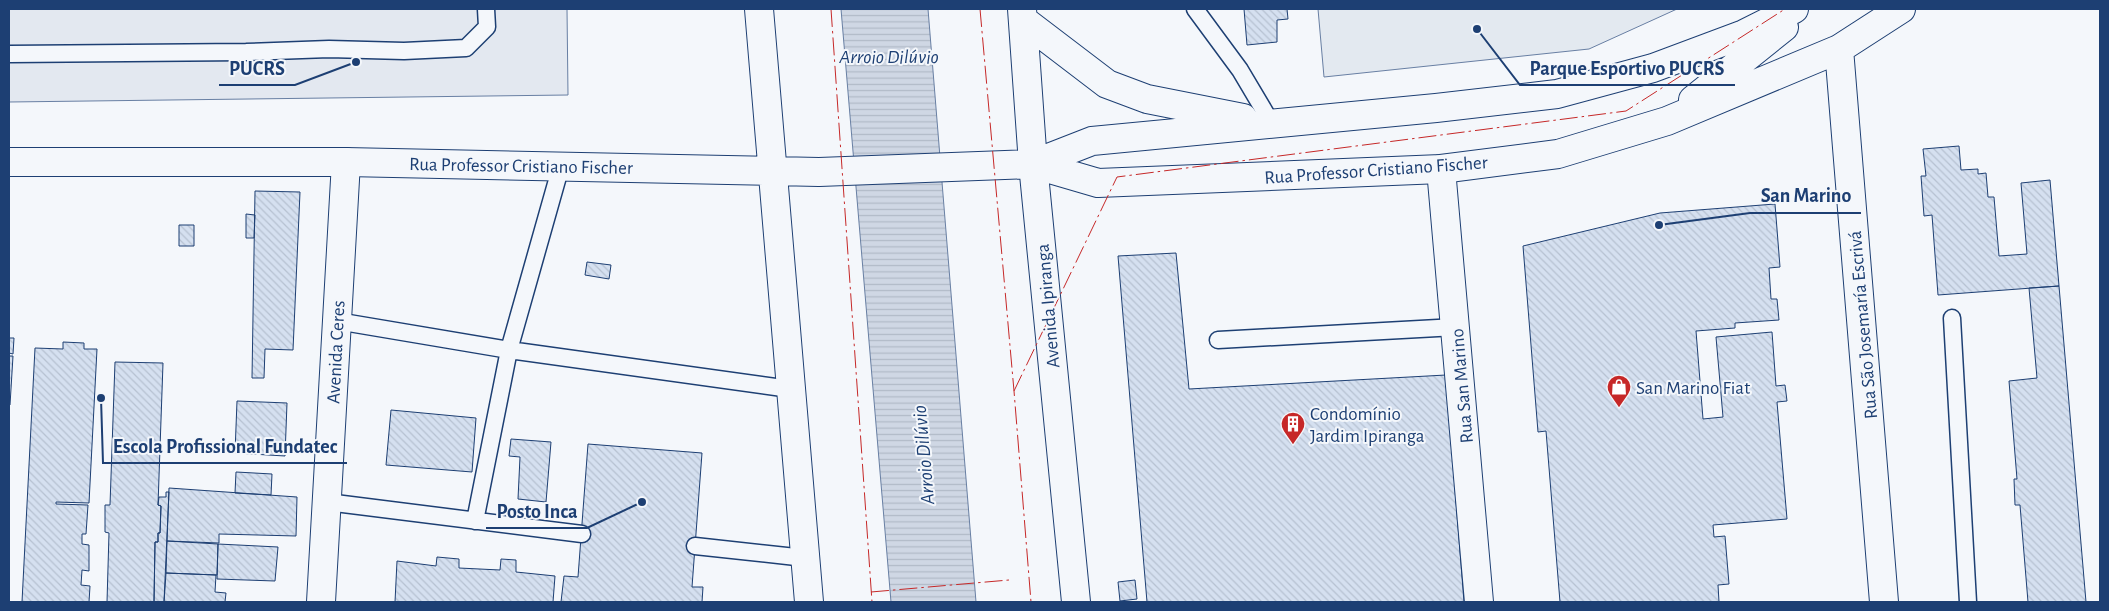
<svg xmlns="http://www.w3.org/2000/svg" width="2109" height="611" viewBox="0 0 2109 611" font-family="'Alegreya Sans',sans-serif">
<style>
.grass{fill:#e3e9f0;stroke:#687fa3}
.parking{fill:#e3e8f0;stroke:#687fa3}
.water{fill:url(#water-rules);stroke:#687fa3}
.building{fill:url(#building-back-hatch);stroke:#1d3f73}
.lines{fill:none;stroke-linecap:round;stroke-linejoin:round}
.lane-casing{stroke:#1d3f73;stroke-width:19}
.street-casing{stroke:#1d3f73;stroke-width:30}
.secondary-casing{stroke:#1d3f73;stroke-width:30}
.lane{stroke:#f4f7fb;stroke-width:16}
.street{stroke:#f4f7fb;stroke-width:28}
.secondary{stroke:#f4f7fb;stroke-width:28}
.power{stroke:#c62828;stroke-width:1;stroke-dasharray:18 4 2.5 4;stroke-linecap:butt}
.labels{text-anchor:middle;stroke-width:4;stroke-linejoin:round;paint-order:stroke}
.street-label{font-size:19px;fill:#1d3f73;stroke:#f4f7fb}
.poi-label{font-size:19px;fill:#1d3f73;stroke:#f4f7fb;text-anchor:start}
.water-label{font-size:20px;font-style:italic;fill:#1d3f73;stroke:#f4f7fb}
.leader{fill:none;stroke:#1d3f73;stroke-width:2}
.callout-dot{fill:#1d3f73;stroke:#f4f7fb;stroke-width:2}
.callout-label{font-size:20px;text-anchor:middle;font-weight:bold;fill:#1d3f73;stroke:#f4f7fb;stroke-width:4;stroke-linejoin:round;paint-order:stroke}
</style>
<defs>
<pattern id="water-rules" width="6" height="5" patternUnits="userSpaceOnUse" patternTransform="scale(1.25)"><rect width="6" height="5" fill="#cfd7e4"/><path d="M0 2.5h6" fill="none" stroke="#b1bac7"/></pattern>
<pattern id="building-back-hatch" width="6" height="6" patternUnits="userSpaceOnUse" patternTransform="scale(1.25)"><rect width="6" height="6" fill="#d5e0f0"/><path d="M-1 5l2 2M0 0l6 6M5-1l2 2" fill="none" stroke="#b6c1d1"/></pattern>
</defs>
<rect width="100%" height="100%" fill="#f4f7fb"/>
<!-- grass -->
<path class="grass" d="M1318,9h359l-88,40 -265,28z"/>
<!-- parking -->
<path class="parking" d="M9,9h558l1,86 -559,7z"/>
<!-- water -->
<path class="water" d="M841,9h87l48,593h-85z"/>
<!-- building -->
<path class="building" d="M1244,9h43l1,10 -11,1v22l-30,3z
M1959,146l2,24 17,-1v5l8,-1 2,24h6l5,59 28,-2 -6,-71 29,-3 9,106 -121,9 -6,-80 -8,1 -3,-40h5l-3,-27z
M255,191l45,1 -7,158 -28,-1 -1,29h-12z
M1775,204l5,63 -11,1 2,31h6l2,21 -44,3v5l-39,3 7,88 20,-2 -7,-80 56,-5 4,54 9,-1 2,16 -10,1 10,117 -74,6 1,12 11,-1 4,48 -11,1 1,17h-159l-14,-171 -8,1 -15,-186 137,-33z
M246,214l9,1 -1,23h-8z
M179,225h15v21h-15z
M1176,253l13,136 257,-14 18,227h-317l-29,-346z
M587,262l24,3 -2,14 -24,-4z
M2059,286l27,316h-58l-8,-97h-5l-1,-26h3l-8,-98 28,-3 -8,-90z
M9,338h5l-1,16 -4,-1z
M63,342l21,1v6h13l-8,154 -33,-1v2l32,1 -2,29h-4v10l7,1v26l-7,-1 -1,15 9,1 -1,16h-67l13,-254 28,1z
M9,356h4l-3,49h-1z
M115,362l48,1 -5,142 3,1 -1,27h-2v9h-3l-1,60h-47l2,-69 -4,-1v-27h5z
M237,401l50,2 -2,53 -50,-3z
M391,410l85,8 -4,54 -86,-7z
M511,439l40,3 -5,60 -28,-3 2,-42 -11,-1z
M588,444l114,9 -10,134h11l-1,15h-141l3,-26 14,1z
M236,472l36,2 -1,21 -36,-2z
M169,488l128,9 -1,39 -77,-2v9l-52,-2z
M166,492h3l-5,110h-10l1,-60h3v-9h2l1,-27 -3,-1 1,-8h7z
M167,541l51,3 -1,31 -51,-2z
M218,544l60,3 -3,34 -58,-2z
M437,557l22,2v9l41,2 1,-11 15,1v12l39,4 -2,26h-158l2,-41 39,5z
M166,573l50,2 -1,17 11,1 -1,9h-61z
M1135,580l2,19 -17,2 -2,-19z"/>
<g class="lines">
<defs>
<path id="lane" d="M1195,9l45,61 32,54
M9,54l237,-2 83,-3 75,2 62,-3 21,-21 -1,-18
M1952,318l16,284
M337,321l172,29 281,39
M1218,340l238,-13
M327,502l255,32
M475,521l34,-171 52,-184
M695,546l110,12"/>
<path id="street" d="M1441,169l38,433
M321,602l25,-440"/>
<path id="secondary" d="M759,9l50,593
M1022,9l11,155 43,438
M1023,20l84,64 40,15 96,19
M1839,49l45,553
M1693,100l91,-73
M9,162h337l473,10 214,-8 59,-23 344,-33 121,-14 96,-26 91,-34 50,-25
M1033,164l65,19 343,-14 117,-15 109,-33 172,-72 62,-40"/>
</defs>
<!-- lane casing -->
<use href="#lane" class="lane-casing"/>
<!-- street casing -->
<use href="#street" class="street-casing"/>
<!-- secondary casing -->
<use href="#secondary" class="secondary-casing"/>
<!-- lane -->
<use href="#lane" class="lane"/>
<!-- street -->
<use href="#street" class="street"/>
<!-- secondary -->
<use href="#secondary" class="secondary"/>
<!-- power -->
<path class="power" d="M831,9l41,593
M980,9l34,382 17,211
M1014,391l103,-214 509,-66 159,-102
M871,592l138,-12"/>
</g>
<!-- icons -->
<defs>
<symbol id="shop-pin" viewBox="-11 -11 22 30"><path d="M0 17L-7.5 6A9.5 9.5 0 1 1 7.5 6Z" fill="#c62828" stroke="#f4f7fb"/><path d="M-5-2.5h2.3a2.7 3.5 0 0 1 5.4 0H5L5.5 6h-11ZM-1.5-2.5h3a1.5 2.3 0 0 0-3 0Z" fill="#fff"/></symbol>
<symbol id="building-pin" viewBox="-11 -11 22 30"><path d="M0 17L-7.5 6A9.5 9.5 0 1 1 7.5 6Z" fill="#c62828" stroke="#f4f7fb"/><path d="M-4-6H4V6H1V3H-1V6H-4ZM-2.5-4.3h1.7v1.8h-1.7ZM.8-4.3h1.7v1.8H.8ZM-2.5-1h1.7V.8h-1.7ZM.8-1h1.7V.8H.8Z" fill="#fff"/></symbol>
</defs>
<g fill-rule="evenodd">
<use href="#shop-pin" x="1605" y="373" width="28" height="38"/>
<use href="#building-pin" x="1279" y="410" width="28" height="38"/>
</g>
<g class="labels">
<!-- street labels -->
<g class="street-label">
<text transform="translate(521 165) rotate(1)" y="7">Rua Professor Cristiano Fischer</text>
<text transform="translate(1376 169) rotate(-4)" y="7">Rua Professor Cristiano Fischer</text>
<text transform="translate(1047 306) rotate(-95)" y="7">Avenida Ipiranga</text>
<text transform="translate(1862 325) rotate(-95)" y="7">Rua São Josemaría Escrivá</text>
<text transform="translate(335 352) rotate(-87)" y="7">Avenida Ceres</text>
<text transform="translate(1461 386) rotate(-95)" y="7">Rua San Marino</text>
</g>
<!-- poi labels -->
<g class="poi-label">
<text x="1636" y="394">San Marino Fiat</text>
<text x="1310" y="420">Condomínio<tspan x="1310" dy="22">Jardim Ipiranga</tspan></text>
</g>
<!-- water labels -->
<g class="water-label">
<text x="889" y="63">Arroio Dilúvio</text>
<text transform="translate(923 455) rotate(-95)" y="7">Arroio Dilúvio</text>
</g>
</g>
<!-- callouts -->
<path class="leader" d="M356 62L295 85H219M1477 29L1520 85H1735M1659 225L1750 213H1861M101 398L103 463H347M642 502L587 528H486"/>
<g class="callout-dot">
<circle cx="356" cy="62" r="5"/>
<circle cx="1477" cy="29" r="5"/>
<circle cx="1659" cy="225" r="5"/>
<circle cx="101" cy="398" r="5"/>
<circle cx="642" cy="502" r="5"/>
</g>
<g class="callout-label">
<text x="257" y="75">PUCRS</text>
<text x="1627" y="75">Parque Esportivo PUCRS</text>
<text x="1806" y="202">San Marino</text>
<text x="225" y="453">Escola Profissional Fundatec</text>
<text x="537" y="518">Posto Inca</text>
</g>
<!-- border -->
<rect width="2109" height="611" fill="none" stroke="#1d3f73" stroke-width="20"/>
</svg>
